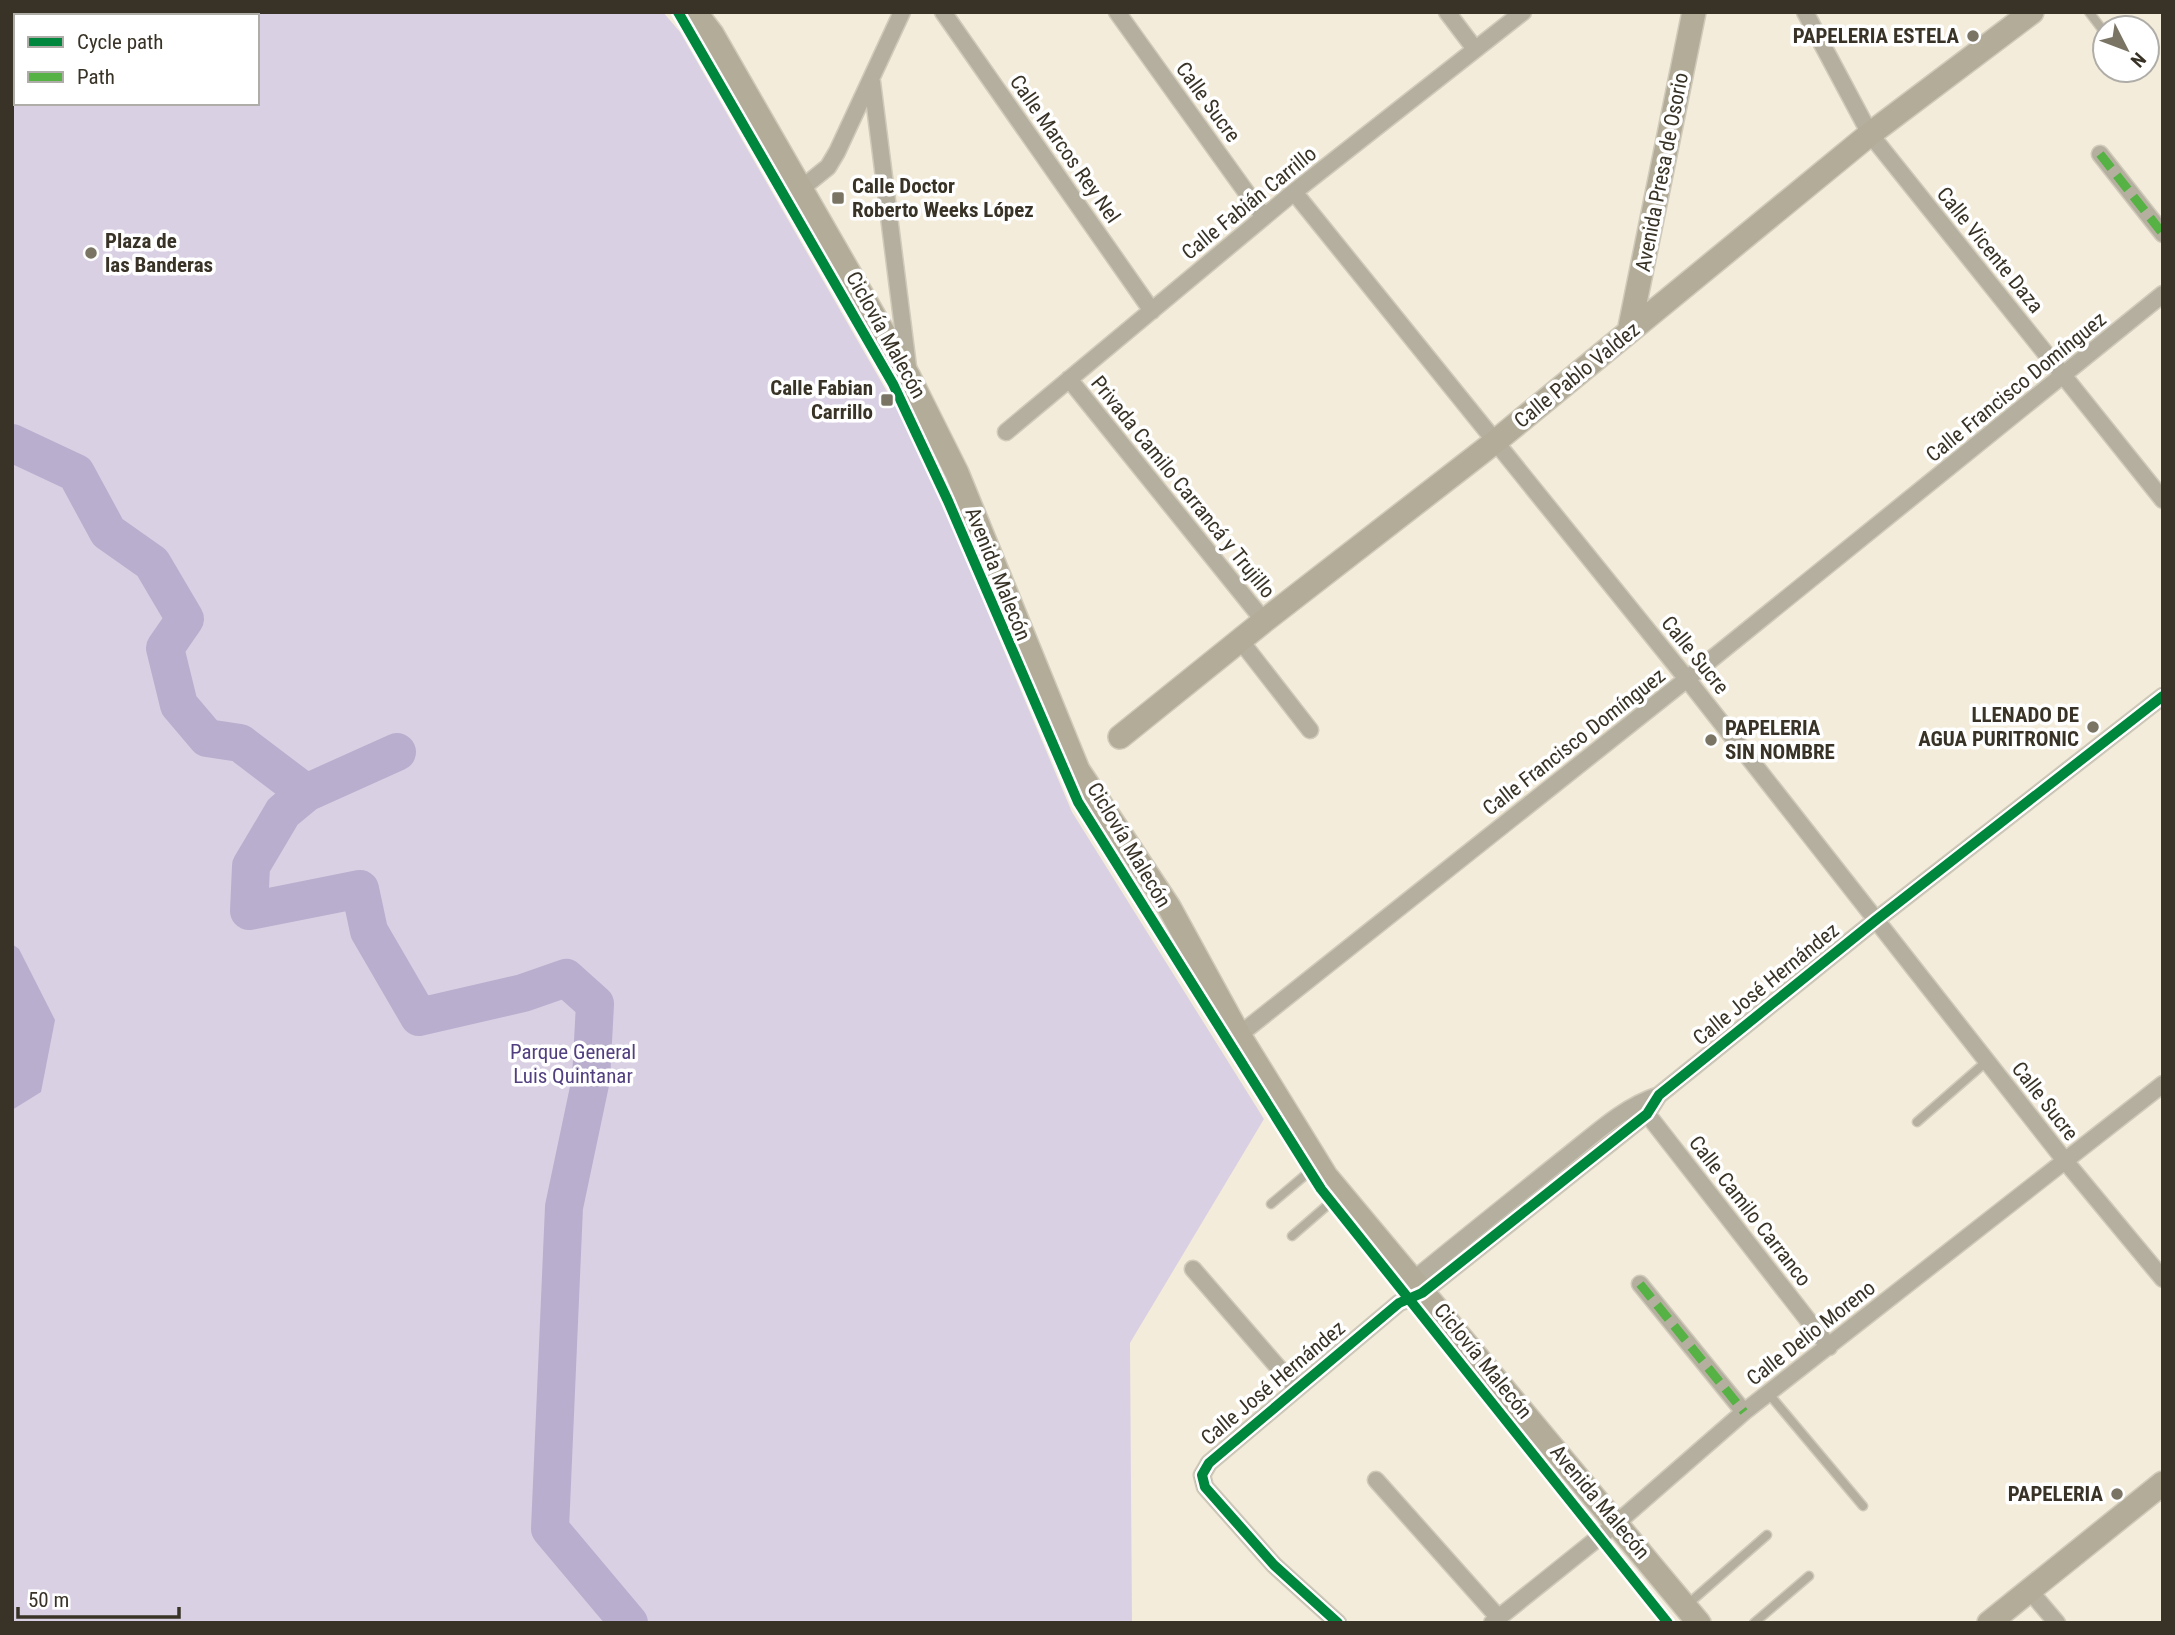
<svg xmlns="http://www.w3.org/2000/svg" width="2175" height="1635" viewBox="0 0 2175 1635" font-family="'Roboto Condensed',sans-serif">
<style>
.green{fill:#dad0e4;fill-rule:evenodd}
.water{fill:#b9aecd}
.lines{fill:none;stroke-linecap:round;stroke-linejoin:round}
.river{stroke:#b9aecd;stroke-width:38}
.lane-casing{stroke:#d0cabb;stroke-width:11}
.street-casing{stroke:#d0cabb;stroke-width:19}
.secondary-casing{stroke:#d0cabb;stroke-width:26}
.lane{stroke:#b5af9f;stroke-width:8}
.street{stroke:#b5af9f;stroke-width:16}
.secondary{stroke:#b3ac99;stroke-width:23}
.quiet{stroke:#56b245;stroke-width:9;stroke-dasharray:18 9;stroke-linecap:butt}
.cycleway-casing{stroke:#fff;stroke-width:15}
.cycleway{stroke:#00873e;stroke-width:10}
.poi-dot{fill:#7a7465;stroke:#fff;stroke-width:2.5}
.labels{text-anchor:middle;stroke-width:7;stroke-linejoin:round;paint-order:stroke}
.poi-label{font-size:21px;font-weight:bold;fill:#383326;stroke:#fff;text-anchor:end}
.street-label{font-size:21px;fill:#383326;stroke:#fff}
.park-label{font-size:21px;fill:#513f7f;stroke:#fff}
</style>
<rect width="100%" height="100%" fill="#f4ecda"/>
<!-- green -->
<path class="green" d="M12,12h651l17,20 236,410 156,370 192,307 -134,224 2,280h-1120zM16,16h241v87h-241z"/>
<!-- water -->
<path class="water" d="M12,944l7,5 36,71 -14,72 -29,18z"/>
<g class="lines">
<!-- river -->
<path class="river" d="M12,443l64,30 32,59 44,31 33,56 -20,29 14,57 28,33 33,5 66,50 91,-41
M306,793l-23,19 -32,54 -2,45 111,-22 9,42 50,86 104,-24 43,-15 29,26 -4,75 -27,128 -14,322 79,94"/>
<defs>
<path id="lane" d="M2089,12l16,21
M1917,1122l70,-61
M1271,1204l45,-38
M1292,1236l46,-40
M1768,1393l95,113
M1688,1604l79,-69
M1754,1623l55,-47"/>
<path id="street" d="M943,12l209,299
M1117,12l147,205
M1447,12l28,37
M1805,12l65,122 293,366
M872,82l36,285
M2100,154l63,80
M802,188l26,-21 9,-15 65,-140
M1294,192l393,487 379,483 97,117
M1069,379l195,242
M1006,432l288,-240 229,-180
M1240,640l70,90
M1239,1035l448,-356 476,-385
M1641,1106l188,241
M1193,1269l103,119
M1640,1284l104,128
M1408,1289l4,-8c50,-41 100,-81 150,-121 31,-24 60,-53 97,-65
M1376,1480l122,137
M2029,1590l28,33
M1338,1623l-64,-58 -69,-78 -3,-12 7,-12 190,-160 23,-10 225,-179 12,-19 217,-175 287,-224
M1492,1623l126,-101 126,-110 419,-328"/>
<path id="secondary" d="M695,12l17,22 197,343 48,96 121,297 91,137 70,128 87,141 373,447
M1629,332l65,-320
M1120,737l144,-116 232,-180 374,-307 162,-122
M1989,1623l174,-140"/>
</defs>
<!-- lane casing -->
<use href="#lane" class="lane-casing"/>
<!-- street casing -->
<use href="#street" class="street-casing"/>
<!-- secondary casing -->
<use href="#secondary" class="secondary-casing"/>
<!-- lane -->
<use href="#lane" class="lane"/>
<!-- street -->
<use href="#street" class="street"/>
<!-- secondary -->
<use href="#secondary" class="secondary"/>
<!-- quiet -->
<path class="quiet" d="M2100,154l63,80
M1640,1284l104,128"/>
<defs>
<path id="cycleway" d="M678,12l215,372 55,117 130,301 243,387 347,434
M1338,1623l-64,-58 -69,-78 -3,-12 7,-12 190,-160 23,-10 225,-179 12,-19 217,-175 287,-224"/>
</defs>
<!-- cycleway casing -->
<use href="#cycleway" class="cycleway-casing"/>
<!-- cycleway -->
<use href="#cycleway" class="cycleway"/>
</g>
<!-- markers -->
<g class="poi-dot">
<circle cx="1973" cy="36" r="7"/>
<rect x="831" y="191" width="14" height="14" rx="3.5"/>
<circle cx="91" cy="253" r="7"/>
<rect x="880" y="393" width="14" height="14" rx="3.5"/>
<circle cx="2093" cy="727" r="7"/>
<circle cx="1711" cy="740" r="7"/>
<circle cx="2117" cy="1494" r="7"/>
</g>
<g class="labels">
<!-- poi labels -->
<g class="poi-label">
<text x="1959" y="43">PAPELERIA ESTELA</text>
<text x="852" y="193" text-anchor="start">Calle Doctor<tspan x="852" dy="24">Roberto Weeks López</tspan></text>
<text x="105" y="248" text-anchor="start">Plaza de<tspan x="105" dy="24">las Banderas</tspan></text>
<text x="873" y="395">Calle Fabian<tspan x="873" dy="24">Carrillo</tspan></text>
<text x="2079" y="722">LLENADO DE<tspan x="2079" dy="24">AGUA PURITRONIC</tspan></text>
<text x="1725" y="735" text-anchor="start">PAPELERIA<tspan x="1725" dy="24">SIN NOMBRE</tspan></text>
<text x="2103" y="1501">PAPELERIA</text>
</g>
<!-- street labels -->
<g class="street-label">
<text transform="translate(1208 102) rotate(54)" y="7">Calle Sucre</text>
<text transform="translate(1065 149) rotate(55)" y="7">Calle Marcos Rey Nel</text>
<text transform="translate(1662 172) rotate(-79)" y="7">Avenida Presa de Osorio</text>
<text transform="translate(1249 203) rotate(-39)" y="7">Calle Fabián Carrillo</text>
<text transform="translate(1990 250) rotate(51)" y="7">Calle Vicente Daza</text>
<text transform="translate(886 335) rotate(61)" y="7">Ciclovía Malecón</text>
<text transform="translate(1577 375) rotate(-39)" y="7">Calle Pablo Valdez</text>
<text transform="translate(2016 387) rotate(-39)" y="7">Calle Francisco Domínguez</text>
<text transform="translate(1183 487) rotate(51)" y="7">Privada Camilo Carrancá y Trujillo</text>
<text transform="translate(998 574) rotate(68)" y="7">Avenida Malecón</text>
<text transform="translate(1695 655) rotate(51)" y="7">Calle Sucre</text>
<text transform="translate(1574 742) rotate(-38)" y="7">Calle Francisco Domínguez</text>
<text transform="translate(1129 845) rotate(59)" y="7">Ciclovía Malecón</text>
<text transform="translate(1766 984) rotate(-39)" y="7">Calle José Hernández</text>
<text transform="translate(2045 1101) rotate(52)" y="7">Calle Sucre</text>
<text transform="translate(1750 1211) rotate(52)" y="7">Calle Camilo Carranco</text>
<text transform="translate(1811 1333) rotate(-38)" y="7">Calle Delio Moreno</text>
<text transform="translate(1483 1361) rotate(51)" y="7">Ciclovía Malecón</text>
<text transform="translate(1273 1383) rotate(-40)" y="7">Calle José Hernández</text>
<text transform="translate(1600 1502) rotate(50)" y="7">Avenida Malecón</text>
</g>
<!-- park labels -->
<g class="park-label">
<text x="573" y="1059">Parque General<tspan x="573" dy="24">Luis Quintanar</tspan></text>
</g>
</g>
<!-- border -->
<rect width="2175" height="1635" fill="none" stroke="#383326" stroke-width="28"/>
<!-- legend -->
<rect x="14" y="14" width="245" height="91" fill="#ffffff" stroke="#afada8" stroke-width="2"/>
<rect x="28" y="37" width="35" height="10" fill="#00873e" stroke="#afada8" stroke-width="2"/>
<text x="77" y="49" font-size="21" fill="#383326">Cycle path</text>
<rect x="28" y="72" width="35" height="10" fill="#56b245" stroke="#afada8" stroke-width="2"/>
<text x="77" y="84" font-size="21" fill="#383326">Path</text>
<!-- north arrow -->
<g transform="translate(2126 49) rotate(132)"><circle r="33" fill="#ffffff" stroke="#afada8" stroke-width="2"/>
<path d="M0-5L12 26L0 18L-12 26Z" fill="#7a7465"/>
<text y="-10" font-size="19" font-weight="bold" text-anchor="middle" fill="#383326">N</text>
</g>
<!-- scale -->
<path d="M18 1607v10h161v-10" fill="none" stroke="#383326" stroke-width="3.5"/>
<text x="28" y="1607" font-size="21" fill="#383326" stroke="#ffffff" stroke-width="5" paint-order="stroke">50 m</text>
</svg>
